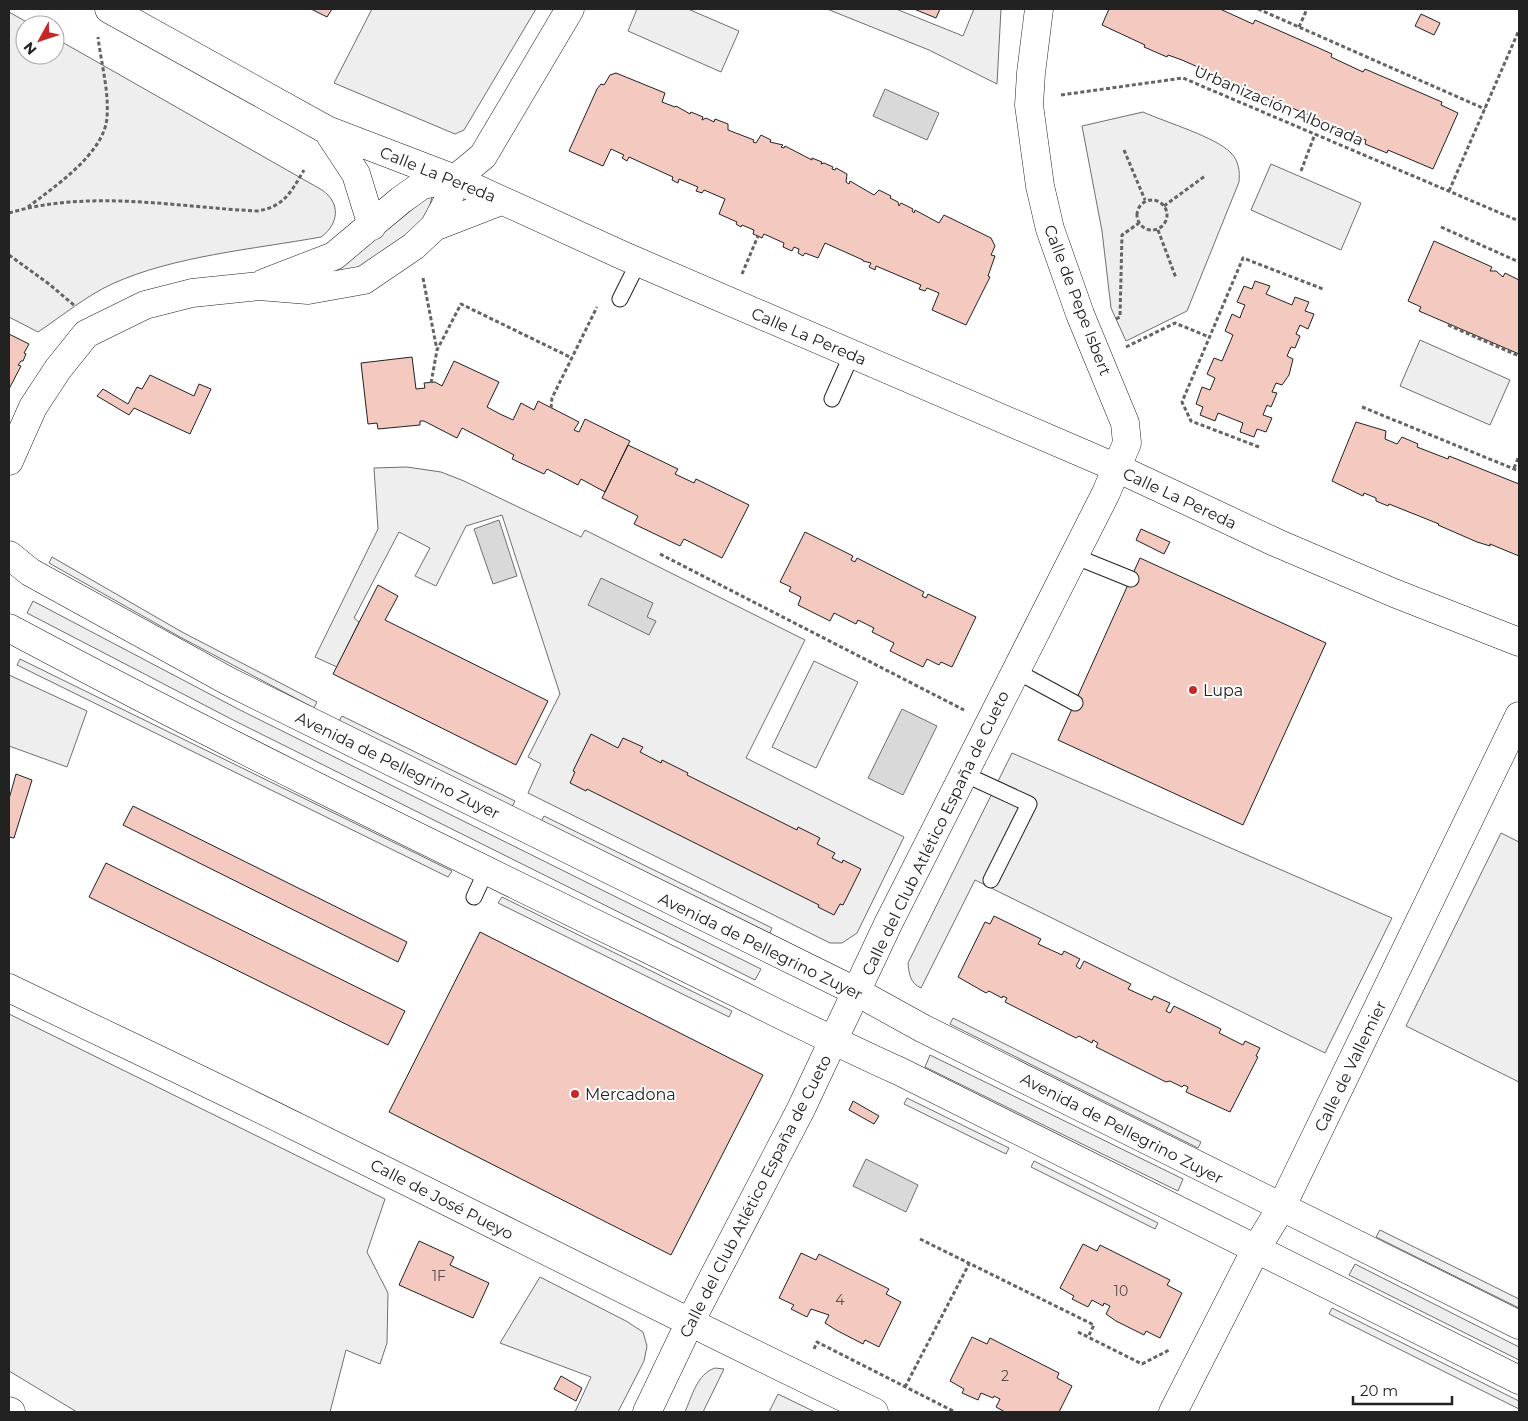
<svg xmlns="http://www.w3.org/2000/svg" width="1528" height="1421" viewBox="0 0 1528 1421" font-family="Montserrat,sans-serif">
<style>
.green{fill:#eee;stroke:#6f6f6f}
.water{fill:#d9d9d9;stroke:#6f6f6f}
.building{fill:#f3c9c0;stroke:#222}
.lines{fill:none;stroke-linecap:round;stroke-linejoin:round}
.service-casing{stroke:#222;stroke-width:17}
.minor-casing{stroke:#222;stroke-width:29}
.secondary-casing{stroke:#222;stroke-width:29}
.path{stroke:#646464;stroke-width:3;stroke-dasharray:4 2.5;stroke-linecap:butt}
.service{stroke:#fff;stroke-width:15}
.minor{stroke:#fff;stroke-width:28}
.secondary{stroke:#fff;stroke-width:28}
.poi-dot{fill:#c62828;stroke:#fff;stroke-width:2}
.labels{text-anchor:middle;stroke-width:4;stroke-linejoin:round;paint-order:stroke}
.number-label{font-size:14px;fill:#564c4a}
.street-label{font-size:16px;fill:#222;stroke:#fff}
.poi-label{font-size:16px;fill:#222;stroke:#fff;text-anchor:start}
</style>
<rect width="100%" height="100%" fill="#fff"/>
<!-- green -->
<path class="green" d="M372,9h164l-72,121 -9,4 -121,-51z
M637,9h51l51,22 -18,41 -93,-41z
M827,9h69l67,27 11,-27h27l-4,75 -68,-34z
M9,12l23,13h-7v30h30v-17l267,152c19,13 17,34 -1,47 -66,12 -148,19 -209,47 -26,12 -50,32 -74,48l-29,-15z
M1143,112c22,10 73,25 88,41 8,8 9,19 8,29l-52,129 -61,30 -15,-33 -9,-77 -20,-105z
M1271,164l90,39 -20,47 -90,-40z
M429,196l3,1 -7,27 -51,40 -42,10z
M1420,340l90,40 -20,45 -90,-39z
M407,467l34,5 23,9 117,56 4,-7 220,110 -59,118 158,79 -47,96 -15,10h-12l-302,-150 13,-29 -13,-7 32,-63 -58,-179 -36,11 -30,60 -21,-10 15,-28 -31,-16 -45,86 5,4 -22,45 -22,-10 63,-128 -4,-61z
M52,557l130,75 135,70 -3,6 -134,-71 -131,-74z
M33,601l207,109 521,259 -6,11 -520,-259 -208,-108z
M20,659l432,212 -4,6 -431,-212z
M814,661l44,21 -42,86 -44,-21z
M9,675l78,36 -20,56 -58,-21z
M342,716l173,85 -3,6 -173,-86z
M1012,753l380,165 -67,135 -350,-173 -54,108c-11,-5 -12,-14 -13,-25z
M544,816l228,112 -3,7 -228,-113z
M1501,833l18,9v240l-113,-56z
M502,897l230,114 -3,6 -231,-114z
M9,1014l376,185 -18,53 21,41 -1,50 -7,21 -34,-14 -16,62h-253l-68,-41z
M953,1018l248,124 -3,6 -248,-124z
M930,1055l253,124 -5,12 -253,-124z
M907,1098l102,50 -3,6 -102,-50z
M1034,1161l124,62 -3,6 -124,-62z
M1380,1230l139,69v9l-143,-71z
M1355,1264l164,83v13l-170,-85z
M540,1277l86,44 17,11 4,14 -3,15 -26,51h-43l16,-35 -91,-34z
M1332,1308l187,93v8l-190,-95z
M715,1368l9,1 -21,43h-18c7,-16 12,-38 30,-44z
M778,1394l37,18h-46z"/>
<!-- water -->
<path class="water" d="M885,89l54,24 -12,27 -54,-24z
M499,520l18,56 -24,8 -19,-55z
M601,578l52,25 -6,14 9,4 -7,14 -61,-30z
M902,709l35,17 -34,69 -35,-17z
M866,1159l52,26 -12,27 -53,-26z"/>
<!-- building -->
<path class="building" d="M311,9h21l-5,8z
M914,9h26l-4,9z
M1109,9h111l33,15 2,-4 66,29 11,5 -1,3 32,15 2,-3 77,33 -1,3 17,8 -25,56 -45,-19 -1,3 -22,-9 1,-4 -74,-32 -14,-5 -1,2 -23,-10 1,-2 -12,-6 -61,-27 -14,-5 -1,2 -23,-10 1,-2 -43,-20z
M1421,14l19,9 -6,12 -19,-9z
M616,73l49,20 -3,9 13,5 1,-1 14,8 1,-2 12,5 -1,3 4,-2 8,4 1,-3 13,5v6l26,10 -1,2 3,1 5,-8 10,5 -1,2 13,3 -2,2 3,1 1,-2 27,14v-2l10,4 -1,2 3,-1 9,4 -1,2 3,1 1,-2 11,6 -1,8 3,2 1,-3 24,14 5,-5 12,6 -1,2 8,4 1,4 2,-3 12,6 -1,2 2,2 1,-3 24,13 5,-8 47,23 4,8 -4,9 4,1 -7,20 2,1 -24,48 -34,-15 7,-17 -12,-5 -2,3 -6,-2 2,-4 -45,-19 -1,4 -6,-3 2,-4 -8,-2v-1l-38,-17 -7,15 -13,-5 -2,3 -5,-3 1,-4 -5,-2 -2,4 -9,-4 1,-4 -20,-9 -2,4 -4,-2 -5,-2 1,-4 -12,-5 -1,2 -5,-3 1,-2 -18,-8 6,-15 -21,-9 -2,3 -6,-2 2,-4 -19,-8 -1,4 -6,-3 1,-3 -44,-20 -2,4 -5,-3 2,-3 -13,-6 -8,17 -34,-15 28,-62 4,-5 3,1 6,-10z
M1434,241l58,26 -2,4h6l7,6 2,-4 14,7v74l-100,-43 2,-4 -13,-6z
M1255,281l15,5 -4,8 26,11 3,-8 14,5 -4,9 9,3 -6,15 -8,-4 -4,9 4,2 -5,12 -4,-1 -4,9 6,3 -4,16 -7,10 -6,-2 -4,9 5,1 -6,14 -4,-2 -4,10 9,3 -6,14 -9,-3 -3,8 -14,-5 3,-9 -25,-10 -3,8 -15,-6 3,-8 -7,-3 6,-17 8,3 5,-12 -8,-4 7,-16 8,3 11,-26 -8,-4 7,-17 8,4 2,-6 3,-7 -8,-3 7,-16 8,3z
M9,334l20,10 -5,9 2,1 -3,7h-2l-3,4 3,1 -12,23z
M412,357l4,32 9,-1 -1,-5 11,-1 7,4 12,-25 45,21 -12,25 13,7 13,6 8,-17 13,7 4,-9 41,21 -5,8 5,2 6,-13 45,22 -25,51 -24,-13 -3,6 -31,-16 -3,5 -32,-15 2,-4 -52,-27 -5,10 -33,-17h-4v4l-42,4 -1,-6 -9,1 -7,-61z
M150,375l44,21 5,-12 12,5 -21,45 -56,-26 -5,7 -32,-19 6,-7 25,15 9,-17 5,2z
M1356,422l30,9 -1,8 12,5 5,-7 16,7 -1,3 31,12 1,-3 70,28v72l-29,-12v2l-13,-4 -39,-17 1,-1 -50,-20 -1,2 -12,-5v-3l-12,-5 -1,3 -31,-15z
M628,445l50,24 -3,5 19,9 2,-4 53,26 -27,53 -38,-19 -4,7 -46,-22 4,-8 -36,-18z
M1141,529l29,13 -6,12 -28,-14z
M805,532l48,24 -2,4 4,2 2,-4 67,34 -2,4 4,2 2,-4 48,23 -24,50 -11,-5 -2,3 -12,-6 -4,8 -33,-16 4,-8 -22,-11 2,-4 -16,-8 -2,4 -22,-11 -4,8 -32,-16 3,-8 -12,-6 2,-4 -11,-5z
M1140,558l186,85 -83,182 -185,-85z
M378,585l20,11 -13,24 163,81 -32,64 -183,-91z
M591,734l27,14 5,-10 20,9 -3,5 21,11 1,-3 26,13 -1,2 110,55 1,-3 22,11 -3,6 18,9 -3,5 10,5 1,-3 18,9 -18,36 -3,-1 -6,11 -16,-8 1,-2 -232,-116 -1,2 -16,-8 5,-11 -2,-1z
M16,774l16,6 -18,58 -5,-1v-38z
M133,806l274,136 -9,20 -275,-137z
M106,863l299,148 -17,34 -299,-148z
M994,916l47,23 -3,5 24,11 2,-4 16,8 -4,7 4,3 4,-8 47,23 -3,5 24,11 2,-4 16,7 -4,8 4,2 4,-7 47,23 -2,4 24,12 2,-4 15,7 -4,8 2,1 -28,55 -44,-20 2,-5 -4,-2 -2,2 -12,-6 -4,1 -70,-35 2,-4 -5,-3 -1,3 -13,-7 -3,2 -71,-36 2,-4 -4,-2 -1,2 -13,-7 -3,2 -28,-16 27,-55 5,2z
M480,932l283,143 -92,180 -282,-143z
M853,1101l26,15 -5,8 -25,-14z
M419,1241l35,16 -4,8 39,18 -16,35 -74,-33z
M1083,1244l14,7 3,-6 70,35 -3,5 15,8 -22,45 -14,-7 -2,4 -28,-14 -10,-7 4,-8 -6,-3 -1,3 -11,-6 -4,7 -16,-8 2,-3 -14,-8z
M801,1253l15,7 3,-6 70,35 -3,5 15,8 -22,45 -14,-7 -2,4 -27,-14 -11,-7 4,-8 -18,-6 -4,8 -16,-8 3,-4 -15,-7z
M972,1337l15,7 3,-6 69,35 -2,5 15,8 -13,26h-54l-9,-5 4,-8 -6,-3 -1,2 -12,-5 -3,7 -16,-7 2,-4 -14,-8z
M561,1376l21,12 -6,13 -22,-12z"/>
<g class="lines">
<defs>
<path id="service" d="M620,299l19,-38
M832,399l20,-45
M1074,556l57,23
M1016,671l59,32
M964,774l65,30 -38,76
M474,897l12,-26"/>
<path id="minor" d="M109,9l218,121 128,49 169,77 493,212 160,75 117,50 125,49
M327,130l29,44 16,52
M434,227l67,-26
M264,283l70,-27 67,-56 21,-15 33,-6 28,-23 87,-147
M9,461l24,-54 25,-38 28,-35 59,-29 47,-12 67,-7 49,4 56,-10 50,-34 20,-19 13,-24 8,-24
M9,988c97,47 195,93 292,141 191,94 381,191 573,283
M9,1411l2,1
M647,1412l42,-88 112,-215 87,-185 218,-431 21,-50 -2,-20 -45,-109 -30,-85 -10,-43 -11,-81 2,-32 8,-64
M1173,1412l83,-163 25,-41 238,-492"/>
<path id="secondary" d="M9,555l21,17 198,109 629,311 65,36 597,297
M9,628c204,109 412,211 620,312 90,43 178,90 270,131l620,309"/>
</defs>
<!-- service casing -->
<use href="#service" class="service-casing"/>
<!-- minor casing -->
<use href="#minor" class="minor-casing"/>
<!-- secondary casing -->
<use href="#secondary" class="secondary-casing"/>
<!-- path -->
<path class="path" d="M1258,9l227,100
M1299,27l8,-18
M1061,95l122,-17 336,143
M1124,150l21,50
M1301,171l14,-37
M1449,191l70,-161
M1137 215a15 15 0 1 1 30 0a15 15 0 1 1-30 0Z
M1164,206l41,-30
M28,207c26,-20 77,-54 79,-90 2,-27 -6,-54 -9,-80
M9,213c80,-24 166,-6 248,-2 27,-4 34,-19 47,-41
M1441,227l78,35
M1158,230l18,48
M9,255l40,29 26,22
M742,274l16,-38
M423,278l14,72
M1116,319l4,-2 2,-82 17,-12
M1448,325l71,31
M1126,347l49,-24 34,14
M431,383l6,-33 24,-46 111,54
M1362,407l157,64
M551,408l1,-10 45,-91
M1259,447l-68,-26 -9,-19 61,-144 80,31
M1514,468l5,-12
M660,554l304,156
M920,1239l174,86 -6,12
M1078,1332l64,32 27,-14
M814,1349l3,-7 138,70
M905,1387l64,-123"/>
<!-- service -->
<use href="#service" class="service"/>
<!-- minor -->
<use href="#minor" class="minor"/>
<!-- secondary -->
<use href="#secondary" class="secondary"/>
</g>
<!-- markers -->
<g class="poi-dot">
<circle cx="1193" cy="690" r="5"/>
<circle cx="575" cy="1094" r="5"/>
</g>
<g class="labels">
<!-- number labels -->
<g class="number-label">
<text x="439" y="1281">1F</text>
<text x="1121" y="1296">10</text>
<text x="840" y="1305">4</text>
<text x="1005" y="1381">2</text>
</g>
<!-- street labels -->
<g class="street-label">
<text transform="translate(1279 105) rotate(23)" y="6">Urbanización Alborada</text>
<text transform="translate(438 174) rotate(22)" y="6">Calle La Pereda</text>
<text transform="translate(1078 300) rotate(69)" y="6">Calle de Pepe Isbert</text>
<text transform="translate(809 336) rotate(23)" y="6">Calle La Pereda</text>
<text transform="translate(1180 498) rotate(25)" y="6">Calle La Pereda</text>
<text transform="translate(398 765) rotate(26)" y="6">Avenida de Pellegrino Zuyer</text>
<text transform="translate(935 833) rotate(-64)" y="6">Calle del Club Atlético España de Cueto</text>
<text transform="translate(761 946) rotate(26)" y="6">Avenida de Pellegrino Zuyer</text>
<text transform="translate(1350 1066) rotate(-64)" y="6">Calle de Vallemier</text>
<text transform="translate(1122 1128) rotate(27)" y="6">Avenida de Pellegrino Zuyer</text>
<text transform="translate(755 1196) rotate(-63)" y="6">Calle del Club Atlético España de Cueto</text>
<text transform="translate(442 1199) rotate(27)" y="6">Calle de José Pueyo</text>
</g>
<!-- poi labels -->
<g class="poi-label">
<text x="1203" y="696">Lupa</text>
<text x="585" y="1100">Mercadona</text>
</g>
</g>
<!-- border -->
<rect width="1528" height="1421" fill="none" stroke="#222222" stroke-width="20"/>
<!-- north arrow -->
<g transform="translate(40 40) rotate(230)"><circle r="24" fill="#ffffff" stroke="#a7a7a7"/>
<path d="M0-4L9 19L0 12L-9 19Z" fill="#c62828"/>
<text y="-8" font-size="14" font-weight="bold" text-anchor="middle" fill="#222222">N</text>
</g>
<!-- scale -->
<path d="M1353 1396v8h99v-8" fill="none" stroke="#222222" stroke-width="2.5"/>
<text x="1360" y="1396" font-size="15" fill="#222222" stroke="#ffffff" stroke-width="4" paint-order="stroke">20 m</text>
</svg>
